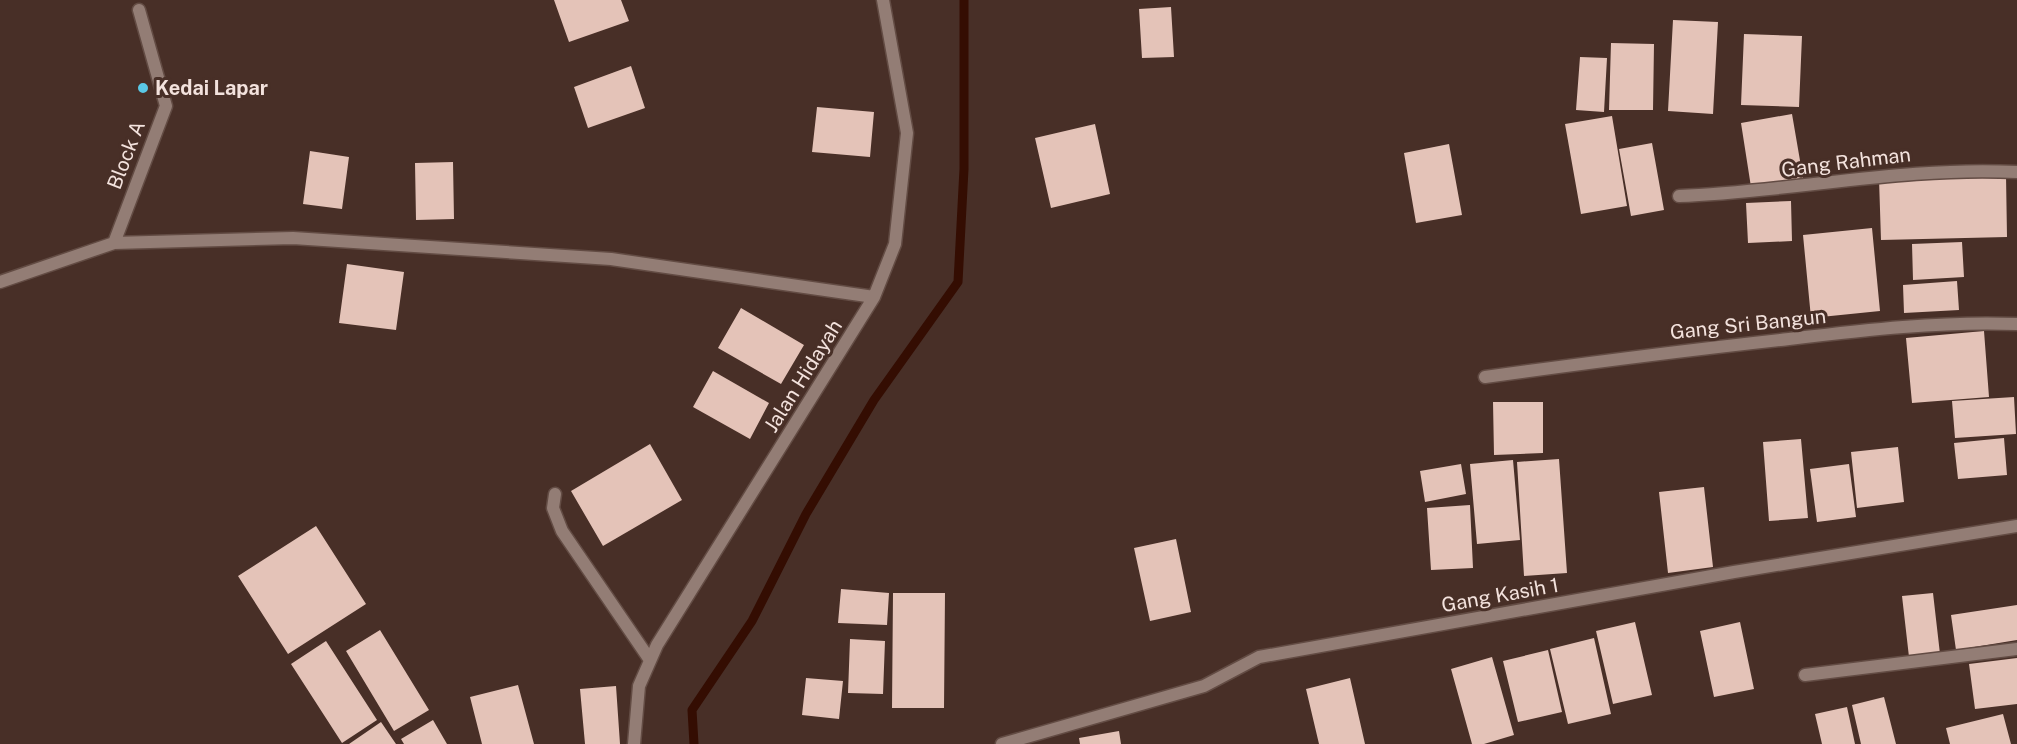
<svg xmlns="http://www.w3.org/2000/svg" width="2017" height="744" viewBox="0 0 2017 744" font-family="'Public Sans',sans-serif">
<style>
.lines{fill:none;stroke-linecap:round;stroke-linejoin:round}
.stream{stroke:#340d02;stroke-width:9}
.building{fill:#e4c3b8}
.street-casing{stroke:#634c44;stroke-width:15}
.street{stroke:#937d75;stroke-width:12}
.poi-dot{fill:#5ac8e6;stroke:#482f27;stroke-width:2}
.labels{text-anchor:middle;stroke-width:6;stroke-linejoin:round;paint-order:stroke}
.poi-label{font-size:20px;font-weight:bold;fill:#f3e2dd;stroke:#482f27;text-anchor:start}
.street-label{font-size:20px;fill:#f3e2dd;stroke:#482f27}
</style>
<rect width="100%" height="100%" fill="#482f27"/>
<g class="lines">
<!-- stream -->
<path class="stream" d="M694,744l-2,-34 60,-89 54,-107 68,-114 84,-118 6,-113v-169"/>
</g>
<!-- building -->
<path class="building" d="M554,0h67l8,21 -60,21z
M1171,7l3,50 -32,1 -3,-49z
M1673,20l45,2 -5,92 -45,-3z
M1744,34l58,2 -3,71 -58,-2z
M1611,43l43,1 -1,66h-44z
M1580,57l27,1 -3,54 -28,-2z
M631,66l14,42 -57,20 -14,-41z
M817,107l57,5 -4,45 -58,-5z
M1792,114l11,64 -52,9 -10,-64z
M1612,116l15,90 -46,8 -16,-90z
M1095,124l15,70 -59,14 -16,-70z
M1652,143l12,67 -33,6 -12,-67z
M1449,144l13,71 -46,8 -12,-70z
M310,151l39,6 -7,52 -39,-5z
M453,162l1,57 -38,1 -1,-57z
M2006,175l1,62 -126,3 -2,-61z
M1791,201l1,40 -44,2 -2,-40z
M1872,228l8,83 -69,7 -8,-83z
M1962,242l2,35 -51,3 -1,-36z
M347,264l57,8 -8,58 -57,-7z
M1957,281l2,29 -55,3 -1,-28z
M741,308l63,37 -23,39 -63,-36z
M1984,331l5,66 -77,6 -6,-65z
M713,371l56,32 -19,36 -57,-32z
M2014,397l2,37 -61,4 -3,-37z
M1493,402h50v51l-49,2z
M2004,438l3,37 -49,4 -4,-36z
M1801,439l7,79 -39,3 -6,-79z
M650,444l32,56 -79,46 -32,-55z
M1898,447l6,55 -47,6 -6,-56z
M1559,459l8,114 -43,3 -7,-114z
M1513,460l7,80 -43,4 -7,-80z
M1461,464l5,30 -41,8 -5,-31z
M1849,464l7,53 -39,5 -7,-53z
M1704,487l9,80 -45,6 -9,-81z
M1470,505l3,63 -42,2 -4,-62z
M316,526l50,78 -78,50 -50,-78z
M1176,539l15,73 -41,9 -16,-73z
M841,589l48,4 -2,32 -49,-2z
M893,593h52l-1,115h-52z
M1933,593l7,61 -31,3 -7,-61z
M2017,605v35l-61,10 -5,-35z
M1635,622l17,73 -39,9 -17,-73z
M1740,622l14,67 -40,8 -14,-66z
M380,630l49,80 -35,21 -48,-80z
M1594,638l17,76 -43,10 -18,-75z
M850,639l35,2 -2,53 -35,-1z
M326,641l51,79 -35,23 -51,-79z
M1548,650l14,62 -44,10 -15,-61z
M1492,657l22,78 -30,9h-12l-21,-75z
M2017,658v46l-42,5 -6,-45z
M806,678l37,3 -4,38 -37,-4z
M1350,678l15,66h-46l-13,-55z
M518,685l16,59h-52l-12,-47z
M616,686l4,58h-35l-5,-55z
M1884,697l12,47h-35l-9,-39z
M1847,707l8,37h-33l-7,-30z
M2003,714l8,30h-61l-4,-16z
M433,720l14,24h-43l-3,-5z
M381,722l15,22h-47z
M1119,731l2,13h-41l-1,-6z"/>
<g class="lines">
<defs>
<path id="street" d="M1679,196c113,-4 224,-30 338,-24
M114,243l52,-137 -27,-96
M0,282l114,-39 179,-5 318,21 263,38
M1485,377c101,-14 203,-27 304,-38 76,-9 152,-18 228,-15
M555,494l-2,14 9,23 88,129
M1805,675l212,-26
M634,744l5,-58 18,-41 217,-348 21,-53 12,-111 -24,-133
M1002,744l202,-58 55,-29 475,-85 283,-46"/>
</defs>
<!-- street casing -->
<use href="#street" class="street-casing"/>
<!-- street -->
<use href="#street" class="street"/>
</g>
<!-- markers -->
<circle class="poi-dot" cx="143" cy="88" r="6"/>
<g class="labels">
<!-- poi labels -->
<g class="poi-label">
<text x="155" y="95">Kedai Lapar</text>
</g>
<!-- street labels -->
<g class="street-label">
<text transform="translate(126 155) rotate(-69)" y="7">Block A</text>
<text transform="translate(1846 162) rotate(-7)" y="7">Gang Rahman</text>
<text transform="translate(1748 324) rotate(-6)" y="7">Gang Sri Bangun</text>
<text transform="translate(803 376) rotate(-58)" y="7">Jalan Hidayah</text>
<text transform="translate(1500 595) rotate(-10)" y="7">Gang Kasih 1</text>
</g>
</g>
</svg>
